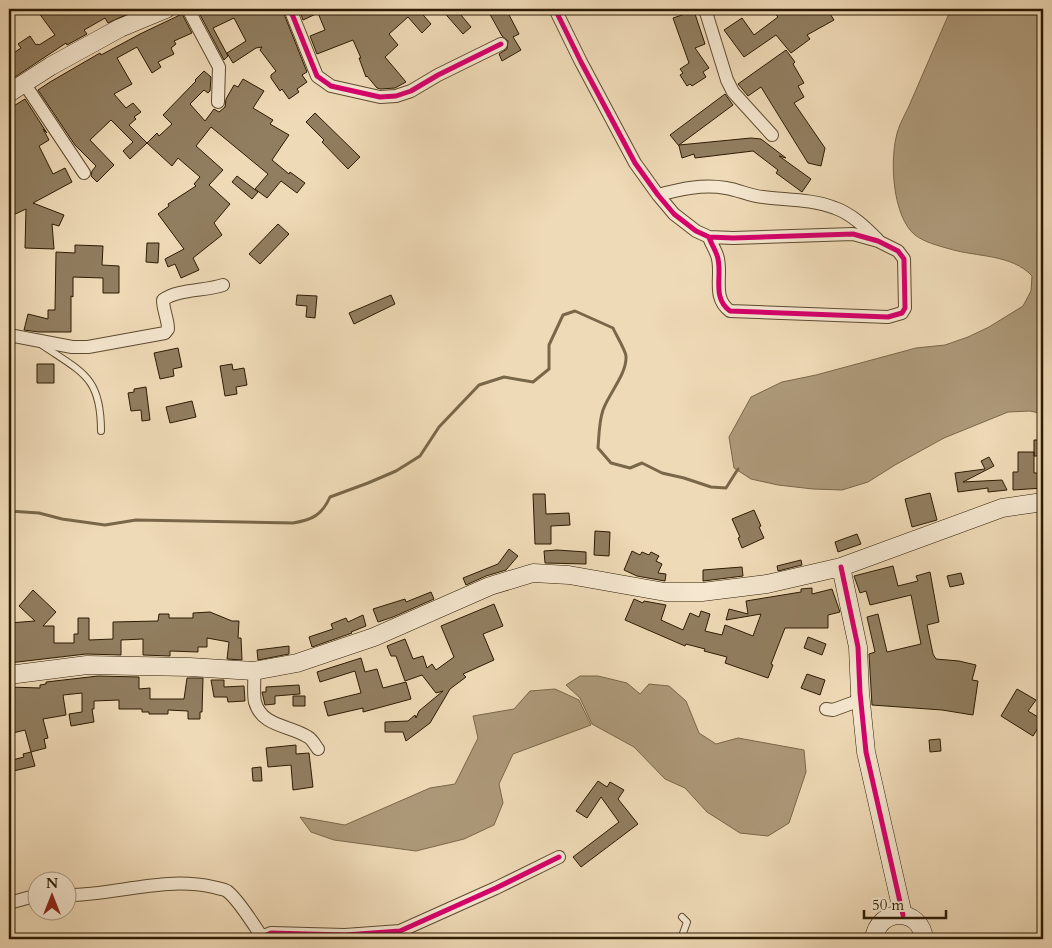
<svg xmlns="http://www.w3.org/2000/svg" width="1052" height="948" viewBox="0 0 1052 948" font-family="Cardo,serif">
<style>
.water{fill:#ad9979;stroke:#796749}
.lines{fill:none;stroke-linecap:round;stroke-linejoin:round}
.stream{stroke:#796749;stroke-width:3}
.building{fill:#917e60;stroke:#2c1b02}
.lane-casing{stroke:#5d4b2f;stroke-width:8}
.street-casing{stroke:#5d4b2f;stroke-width:14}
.secondary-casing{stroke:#2c1b02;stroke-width:19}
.lane{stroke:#f5e7d0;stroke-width:6}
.street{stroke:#f5e7d0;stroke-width:12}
.secondary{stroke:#f5e7d0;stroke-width:18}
.cycleway-casing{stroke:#f5e7d0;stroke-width:8}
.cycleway{stroke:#d6006c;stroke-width:5}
</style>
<rect width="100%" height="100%" fill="#efdab7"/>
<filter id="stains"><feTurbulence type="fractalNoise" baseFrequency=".004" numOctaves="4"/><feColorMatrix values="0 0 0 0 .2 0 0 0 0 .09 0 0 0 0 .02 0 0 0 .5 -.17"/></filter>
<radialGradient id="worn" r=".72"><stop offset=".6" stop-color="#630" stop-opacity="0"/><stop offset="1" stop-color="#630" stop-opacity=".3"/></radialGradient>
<!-- water -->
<path class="water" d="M951,9h92v405l-13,-3 -22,1 -64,26 -49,27 -27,17 -26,8 -29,-1 -35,-4 -27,-6 -17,-11 -5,-31 22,-40 31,-15 34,-7 100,-27 29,-3 23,-8 21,-10 34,-21 8,-15 1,-15c-20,-22 -56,-19 -82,-27 -11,-3 -26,-7 -35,-14 -22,-18 -25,-72 -19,-97 2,-13 11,-26 16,-39 13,-30 26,-60 39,-90z
M580,676h18l29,7 13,11 9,-10 20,2 17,15 13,32 17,11 22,-6 66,12 2,22 -17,51 -21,13 -28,-3 -33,-21 -22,-24 -20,-9 -31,-32 -42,-23 -12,-26 -14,-13z
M555,689l24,11 12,25 -78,29 -14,30 4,19 -9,22 -30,14 -48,12 -82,-11 -23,-8 -11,-15 45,8 85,-37 25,-4 23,-46 -5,-22 41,-7 16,-18z"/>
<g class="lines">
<!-- stream -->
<path class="stream" d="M9,511l30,2 23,6 43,6 31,-5 157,3c19,-3 29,-8 37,-26l38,-14 28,-12 24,-15 19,-29 40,-42 25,-8 29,5 16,-13v-24l14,-30 12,-4 38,17c3,7 12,21 13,28 1,18 -17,37 -23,54 -4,12 -4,25 -5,38l13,15 19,5 12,-5 20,10 22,5 27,9 15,1 12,-19"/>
</g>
<!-- building -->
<path class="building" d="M36,9h103l-31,14 -3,-5 -21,12 3,4 -20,11 -1,-2 -57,38v-25l12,-8 -3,-4 12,-8 6,9 2,-1 1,1 16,-10z
M203,9h79l25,63 -5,3 5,7 -10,7 2,3 -10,7 -7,-10 -2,2 -9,-13v-3l5,-4 -16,-21 2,-3 -6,1 -23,15 -6,-10 19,-12 -12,-23 -21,10 15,28 -4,4 -26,-49z
M299,9h119l13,15 -9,9 -14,-16 -19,17 9,11 -13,12 21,25 -11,6 -14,1 -4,-1 -10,-12 -1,1 -7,-19h2l-8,-18 -36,14 -7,-18 15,-6 -7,-17 -15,7z
M441,9h15l15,18 -8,7z
M487,9h19l13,25 -6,3 8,13 -19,11 -3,-7 8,-5 1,-8 -6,-5z
M771,9h56l7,11 -27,15 3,4 -19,14 -15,-18 -32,22 -20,-27 18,-12 12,17 24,-18z
M694,11l11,33 -10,4 14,20 -6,4 3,5 -14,9 -2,-2 -3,2 -7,-11 3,-2 -3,-4 9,-6 -16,-45z
M182,14l10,19 -18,8 2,3 -5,4 3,6 -16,8 3,5 -9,6 -15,-26 -20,11 15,26 -18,10 12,14 7,-5 8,9 -7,5 2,2 -7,6 18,18 -17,16 -7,-8 10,-9 -22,-22 -21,20 24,25 -17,17 -6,-6 1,-5 4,-5 -21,-21 -37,-55 12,-8 50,-29 1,2 39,-21z
M786,50l9,12 -2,2 11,19 -6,3 6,11 -10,6 31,45 -4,18 -13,-3 -47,-76 -13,9 -10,-12z
M204,71l7,6 -1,14 -2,2 -4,-3 -14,14 15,17 9,-12 5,3 6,-5 1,-8 8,-14 4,2 5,-8 21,12 -11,17 20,12 -3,4 19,11 -17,25 17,14 1,-2 15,11 -8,10 -16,-12 -14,17 -12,-9 13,-15 -57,-47 -15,19 27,24 -14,15 21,19 -16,19 8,12 -29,23 6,12 -18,8 -6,-14 -7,3 -3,-8 19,-10 -26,-35 11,-8 -1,-2 28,-18 -2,-2 6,-7 -22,-19 -6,8 -25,-23 10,-10 2,3 13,-12 -9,-9 33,-34 -1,-1z
M725,94l8,11 -54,40 72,-7 10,1 25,19 -7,-2 32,23 -9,13 -26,-19 2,-3 -25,-19 -58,7 -1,-4 -12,4 -3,-12 -9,-11z
M25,99l22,34 -4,-4 6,11 -10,6 14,28 12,-6 7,14 -39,21 31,12 -5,11 -7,-2 2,25 -29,-1 1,-39 -17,8v-100l6,-5 -3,-5z
M315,113l45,44 -12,12 -26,-27 2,-2 -18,-18z
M237,176l21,16 -6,7 -20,-17z
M278,224l11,10 -29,30 -11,-10z
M147,243h12l-1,20 -12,-1z
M75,245l28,1 -1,19 17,1v27h-16v-15l-30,-1v20l-2,-1v36h-32l-15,-2 4,-16 20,5v-9h7l1,-58 19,1z
M297,295l20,1 -2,22 -9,-1 1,-11 -11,-1z
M391,295l4,9 -41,20 -5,-11z
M178,348l4,19 -9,2 1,7 -14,3 -6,-26z
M37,364h17v19h-17z
M232,364l1,6 11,-2 3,17 -11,2 1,7 -12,2 -5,-30z
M146,387l4,33 -8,1 -1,-11 -10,1 -3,-18 6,-1v-3z
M192,401l4,16 -26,6 -4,-16z
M1034,440h9v16h-9z
M1018,452h16v21h9v15l-30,2v-18h5z
M989,457l5,9 -31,16 39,-2 5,10 -19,2v-4l-30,4 -3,-19 30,-4 -4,-8z
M930,493l7,27 -25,7 -7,-28z
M533,494h12l1,20 23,-1 1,12 -19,1v18h-16z
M754,510l7,16 -2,1 5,11 -22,10 -4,-10 2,-1 -8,-18z
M595,531l15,1 -1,24 -15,-1z
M857,534l4,10 -23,8 -3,-10z
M509,549l9,7 -12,14 -20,6 -20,9 -3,-7 35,-14z
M557,550l29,2v12l-41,-1 -1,-12z
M632,551l8,4 2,-3 7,3 2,-3 8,4 -3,5 6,3 -4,9 8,1 -1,7 -28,-5 -13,-6z
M801,560l1,5 -24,6 -1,-5z
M893,566l5,20 20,-5 -2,-5 14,-4 9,50 -12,3 6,29 3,5 23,2 17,4 -4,15 6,1 -5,34 -31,-5 -70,-5 -3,-51 6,-2 -8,-35 11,-3 9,38 34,-8 -10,-49 -41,10 -4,-14 -6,2 -6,-17z
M742,567l1,9 -40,5v-11z
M961,573l3,11 -14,3 -3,-11z
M812,588v6l20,-5 8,23 -12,3v13h-43l-14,36 2,1 -5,13 -43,-15 2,-6 -23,-6 1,-2 -19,-5 -1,2 -60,-26 9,-21 9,4 1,-2 22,4 -5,15 22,10 7,-17 9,4 2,-6 9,3 -5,17 17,4 3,-10 28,11 8,-22 -35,6 3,-11 19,5 -2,-13 55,-9v-3z
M33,590l23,22 -13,14h11v17h20v-9h4v-16h11v22l24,-1v-17l45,-1 1,-7h10v4h24v-5l17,-1 22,9h7l-1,17h3l1,22 -15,-1 2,-17 -22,-4v9h-9v5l-28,-1v5l-27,-1v-16l-22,1v15l-35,-1 -77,9v-40l26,-2 -16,-15z
M431,592l3,7 -41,18 -15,5 -5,-13 32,-10 1,3z
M494,604l9,22 -20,8 11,26 -31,14 3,3 -16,12 -20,34 -24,18 -3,-9h-18v-10l23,-1 7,-6 1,3 3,-7 24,-20 -7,2 -14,-18 -17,6 -9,-25h-5l-4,-10 18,-7 8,20 10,-3 4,12 5,-4 4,6 18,-13 -13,-31z
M363,615l3,11 -15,6 1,1 -40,14 -3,-10 24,-8 -2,-5 15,-6 2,4z
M808,637l18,7 -4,11 -18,-7z
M289,646v8l-31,6 -1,-10z
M361,658l4,14 12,-3 6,19 23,-6 5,17 -48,13v-4l-35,8 -4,-14 37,-9 -6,-22 -35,11 -3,-10z
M807,674l18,6 -5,15 -19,-7z
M98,676l41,1v12l11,-1v11h34l3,-21h16l-1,34h-2v7h-12v-8l-20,-1v4h-19v-2h-7v-3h-23v-9l-25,1v8h-2l2,13 -23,4 -2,-12 13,-2v-19l-19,2 3,20 -23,4 5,19 -4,1 2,9 -15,4 4,14 -26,6v-9l4,-1 -1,-2 12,-3 -1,-3 8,-2 -6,-22 -16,4v-47l31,1v-3l6,-1v-2z
M211,680h13v7l20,-1 1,15 -17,1 -1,-5h-13z
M299,685l1,9 -25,2v8l-10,1 -3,-13h4v-5z
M1017,689l19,11 -8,11 15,9 -10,16 -32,-20z
M293,696h12v10h-12z
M940,739l1,12 -11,1 -1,-12z
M296,745v9l13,-1 4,34 -20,3 -2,-25 -23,2 -2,-19z
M261,767l1,14h-9l-1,-13z
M598,781l9,6 3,-5 14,8 -6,9 20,25 -57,43 -8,-10 46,-35 -18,-25 -14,21 -11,-7z"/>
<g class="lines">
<defs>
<path id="lane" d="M42,345c41,28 59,32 59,86
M681,939l6,-17 -5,-5"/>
<path id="street" d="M188,9l31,58 -1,35
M290,9l27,67 14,10 49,11 16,-1 15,-5 27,-16 63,-31
M555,9l26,53 54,101 23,32 16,19 22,17 13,6 24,1 120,-4 25,7 20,10 6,8 1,49 -3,5 -14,4 -158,-6c-18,-13 -8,-34 -12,-52 -1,-7 -7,-15 -9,-22
M705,9l22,71 6,12 39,43
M24,83l60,90
M658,195c23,-6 44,-11 68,-7 13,2 24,8 37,9 24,3 49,2 72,11 17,6 31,20 43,32
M9,335l63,12h16l77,-14 3,-4c0,-10 -5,-19 -5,-29 14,-11 43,-9 60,-15
M254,671c1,10 -1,22 1,31 7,25 35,23 53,35 4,2 7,8 10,12
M826,709l7,1 22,-8 5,-9
M68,895c48,0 96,-19 145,-8 4,1 11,2 14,4 11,8 27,34 35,46
M9,903l29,-8
M262,939v-2l9,-4 74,2 55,-4 96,-43 63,-31"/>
<path id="secondary" d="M9,93l42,-27 69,-38 46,-19
M841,567l17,80 2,46 6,59 37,163
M9,675l78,-10 103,2 64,4 43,-8 77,-26 116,-51 43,-13 36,2 96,17h37l65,-8 74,-17 161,-59 41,-6
M874,939c4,-32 47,-32 50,0"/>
</defs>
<!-- lane casing -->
<use href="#lane" class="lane-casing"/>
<!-- street casing -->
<use href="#street" class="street-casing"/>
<!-- secondary casing -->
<use href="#secondary" class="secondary-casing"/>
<!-- lane -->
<use href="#lane" class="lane"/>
<!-- street -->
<use href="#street" class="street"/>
<!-- secondary -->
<use href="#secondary" class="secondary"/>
<defs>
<path id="cycleway" d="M290,9l27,67 14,10 49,11 16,-1 15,-5 27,-16 63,-31
M555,9l26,53 54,101 23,32 16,19 22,17 13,6 24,1 120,-4 25,7 20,10 6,8 1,49 -3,5 -14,4 -158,-6c-18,-13 -8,-34 -12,-52 -1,-7 -7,-15 -9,-22
M841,567l17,80 2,46 6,59 37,163
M262,939v-2l9,-4 74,2 55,-4 96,-43 63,-31"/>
</defs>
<!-- cycleway casing -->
<use href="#cycleway" class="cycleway-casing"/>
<!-- cycleway -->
<use href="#cycleway" class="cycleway"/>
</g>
<!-- margin -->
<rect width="1052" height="948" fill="none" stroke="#efdab7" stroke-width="30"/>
<rect x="10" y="10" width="1032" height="928" fill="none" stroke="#2c1b02" stroke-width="2.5"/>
<rect x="15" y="15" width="1022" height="918" fill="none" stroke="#2c1b02"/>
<!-- north arrow -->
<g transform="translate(52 896)"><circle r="24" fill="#f5e7d0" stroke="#a5957e"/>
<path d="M0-4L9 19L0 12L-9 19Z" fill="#8f2418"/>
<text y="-8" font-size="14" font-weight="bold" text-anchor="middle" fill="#2c1b02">N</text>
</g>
<!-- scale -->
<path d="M864 910v8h82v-8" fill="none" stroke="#2c1b02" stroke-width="2.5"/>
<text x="872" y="910" font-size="15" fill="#2c1b02" stroke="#f5e7d0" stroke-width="4" paint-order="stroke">50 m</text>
<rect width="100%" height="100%" filter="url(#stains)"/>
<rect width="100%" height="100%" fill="url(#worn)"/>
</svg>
